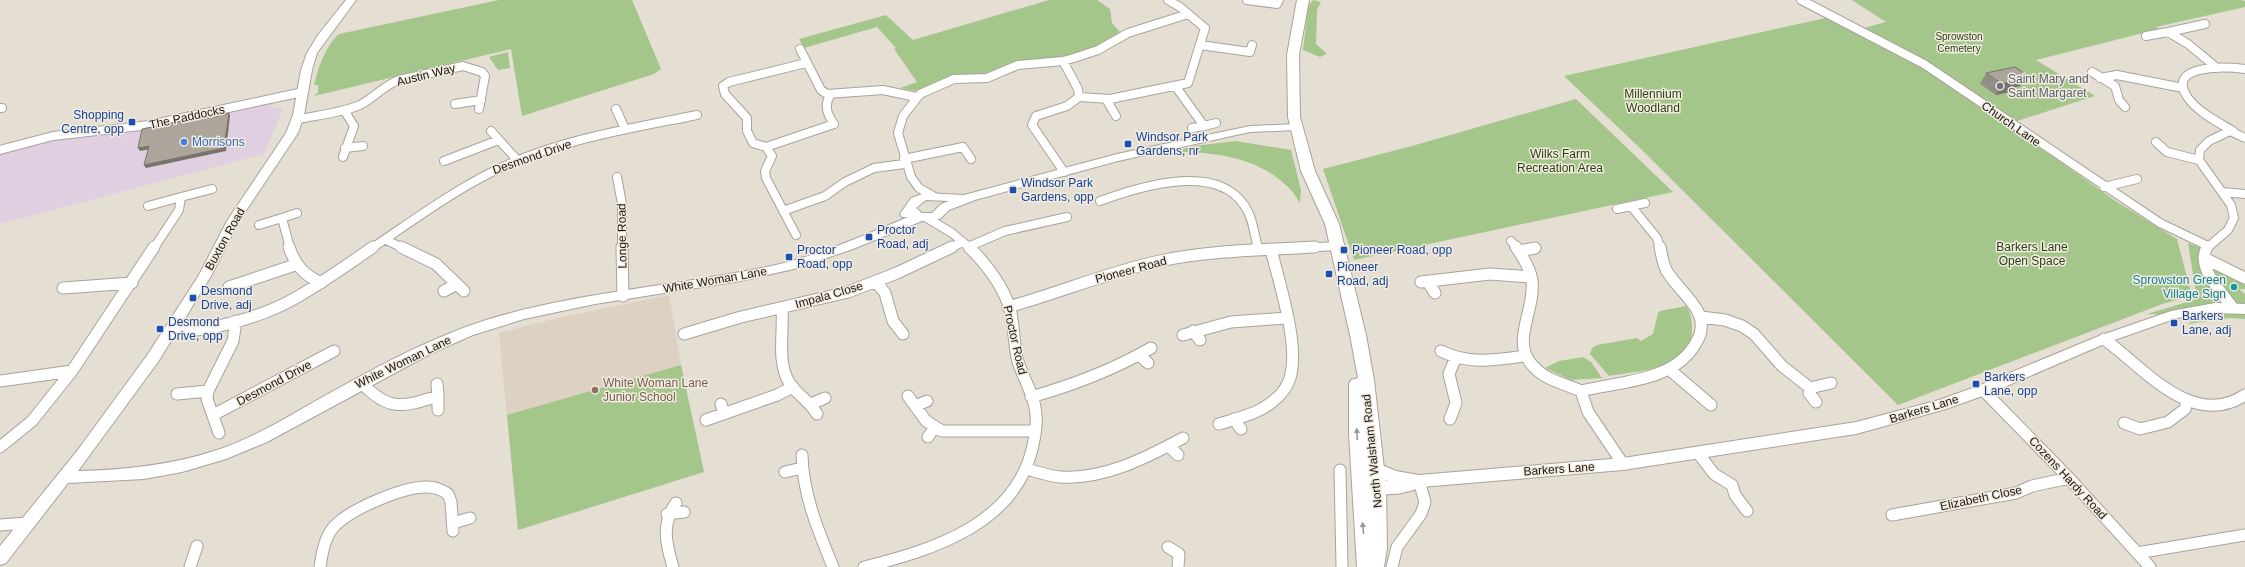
<svg xmlns="http://www.w3.org/2000/svg" width="2245" height="567" viewBox="0 0 2245 567" font-family="Helvetica,sans-serif">
<style>
.commercial{fill:#dfcfe1}
.built{fill:#ddd2c2}
.green{fill:#a5c68b}
.lines{fill:none;stroke-linecap:round;stroke-linejoin:round}
.minor-far1-casing{stroke:#a9a399;stroke-width:10}
.minor-casing{stroke:#a9a399;stroke-width:13}
.tertiary-casing{stroke:#a9a399;stroke-width:2}
.secondary-casing{stroke:#a9a399;stroke-width:2}
.minor-far1{stroke:#fff;stroke-width:8}
.minor{stroke:#fff;stroke-width:11}
.tertiary{fill:#fff;fill-rule:evenodd}
.secondary{fill:#fff;fill-rule:evenodd}
.wall{fill:#938e85}
.shaded-wall{fill:#78746c}
.building{fill:#aba59b;stroke:#78746c}
.oneway{fill:#989896}
.worship-dot{fill:#6b7280;stroke:#f2ebe0;stroke-width:1.5}
.transit-dot{fill:#1a4fb4;stroke:#f2ebe0;stroke-width:1.5}
.shop-dot{fill:#3f7fe0;stroke:#f2ebe0;stroke-width:1.5}
.culture-dot{fill:#0f9aa8;stroke:#f2ebe0;stroke-width:1.5}
.education-dot{fill:#8d6e63;stroke:#f2ebe0;stroke-width:1.5}
.labels{text-anchor:middle;stroke-width:3;stroke-linejoin:round;paint-order:stroke}
.far-park-label{font-size:10px;fill:#2a4212;stroke:#f2ebe0}
.street-label{font-size:12px;fill:#1b1915;stroke:#f2ebe0}
.worship-label{font-size:12px;fill:#5b616d;stroke:#f2ebe0;text-anchor:start}
.park-label{font-size:12px;fill:#2a4212;stroke:#f2ebe0}
.transit-label{font-size:12px;fill:#164399;stroke:#f2ebe0;text-anchor:start}
.shop-label{font-size:12px;fill:#366cbe;stroke:#f2ebe0;text-anchor:start}
.culture-label{font-size:12px;fill:#0d838f;stroke:#f2ebe0;text-anchor:end}
.education-label{font-size:12px;fill:#785e54;stroke:#f2ebe0;text-anchor:start}
</style>
<rect width="100%" height="100%" fill="#e4ded3"/>
<!-- commercial -->
<path class="commercial" d="M277,96l-6,11 12,2 -19,45 -264,70v-77l138,-22z"/>
<!-- built -->
<path class="built" d="M669,295l12,70 23,107 -186,58 -19,-197 67,-17z"/>
<!-- green -->
<path class="green" d="M499,0h133l29,69 -7,5 -132,42 -11,-67 -197,47 4,-4v-7h-4c4,-17 12,-40 25,-51z
M1049,0h48l13,9 2,14 8,9 -25,15 -34,11 -46,4 -26,12 -42,3 -32,14 -15,-3 17,-6 -23,-33 2,-1 -19,-21 -73,21 -5,-9 87,-24 27,25z
M1313,0l8,2 -4,8 -1,34 11,10 -7,3 -17,-7 5,-43z
M1852,0h390l3,1v6l-89,20 3,2 -123,31 59,36 -81,26 -109,-73 -41,-21 22,-6z
M1830,17l78,41 84,55 125,89 60,37 15,57 -27,7 -267,102 -257,-256 -77,-73z
M508,52l2,16 -12,2 -9,-13z
M1576,99l97,93 -319,68 -31,-91 89,-23z
M1236,141l55,9 10,40 -1,13c-4,-6 -8,-13 -13,-17 -29,-29 -76,-35 -115,-34l22,-6z
M2188,243l13,5 -1,11 45,21v9h-6l6,5v25l-15,-1 -42,6 10,-8 -51,-2 50,-15z
M1686,306c6,8 6,17 6,26 -3,38 -55,39 -83,44l-19,-22 2,-6 5,-3 40,-7 4,3 12,-7 5,-21 2,-2z
M1583,357l8,5 11,16 -31,2 -26,-12 14,-7z
M681,365l23,107 -186,58 -11,-115z"/>
<g class="lines">
<defs>
<path id="minor-far1" d="M1247,0l30,4 2,-4
M1801,0l123,64 236,159 48,23
M2205,24l-37,8 20,12 29,24
M2146,36l22,-4
M1200,45l50,7 2,-7
M800,49l21,41 6,4 56,-4 33,7
M1063,61l15,28 1,8 -12,9 -31,10 -4,9 32,47
M806,63l-77,19 -6,4 2,8 22,24v13l6,12 13,4 68,-23c-7,-10 -10,-18 -4,-29
M2092,72l23,14 4,14 6,7
M2100,78l17,-3 66,13
M1176,87l28,39 12,-3
M1079,97l31,2 78,-16 17,-55 -25,-21 -12,-7
M1106,99l10,17
M455,104l26,-4
M0,108h2
M616,109l9,20
M299,119c20,-4 42,-6 61,-14 14,-7 24,-20 39,-25l64,-14 19,6 3,4 -6,33
M1192,128l12,-2
M491,131l27,30
M2233,131c-15,-9 -34,-18 -45,-33 -24,-35 40,-31 57,-29
M2156,142l11,10 32,8
M766,147l6,9 -7,15 1,7 30,57
M345,148l18,-2
M0,150l53,-14 96,-11 154,-33
M343,157l11,-31 -10,-16
M904,159l59,-12 8,12
M444,161l52,-20
M617,177l5,27v44
M2104,187l33,-8
M2222,192l23,2
M933,196l-14,-8 -8,-11 -13,-44 5,-17 17,-22 34,-15 33,-1 31,-13 45,-4 11,-3 24,-8 30,-17 60,-19
M181,197l31,-8
M1100,201c38,-14 115,-39 144,4 9,12 10,29 14,43
M148,206l33,-9 -2,13 -25,38
M1631,206l26,32 3,10
M1617,209l28,-6
M783,211l42,-15 20,-14 29,-14 30,-4
M282,218l15,-5
M927,218l25,15 18,15
M259,225l23,-7 8,30
M386,240l17,8
M1511,241l6,7
M968,247l37,-16 62,-14
M372,248c39,-26 78,-55 120,-76 64,-32 136,-43 205,-57
M950,248l13,-6
M1298,248l40,-2
M1533,248h2
M2207,248l21,-18 6,-12 -3,-13 -32,-45 1,-10 9,-9 21,-10 15,7"/>
<path id="minor" d="M289,247c6,18 15,28 32,36
M401,247l35,17 28,27
M622,247l1,49
M1257,247l1,3
M1516,247c7,10 14,21 16,33 4,35 -28,67 10,94 11,8 26,11 39,17l7,21 35,52
M2207,247c-11,21 14,44 25,60
M1519,251l16,-3
M2204,258l41,20
M876,282l9,11 8,28 10,13
M1421,282l69,-8 41,3
M1428,282l7,11
M229,287l66,-22
M63,288l69,-5
M444,291l13,-7
M1008,307c51,-14 100,-35 152,-46 51,-11 104,-11 155,-14
M782,308c2,25 -6,54 8,76 8,11 20,18 27,30
M1701,317l24,3 17,6 12,8 28,32 28,22 -1,5 7,9
M1193,331l7,9
M170,333c43,-3 92,-15 129,-37 25,-15 50,-32 74,-49
M684,334l57,-17 107,-25 49,-19 55,-26
M1183,335l48,-13 55,-4
M2104,339c39,28 88,91 141,56
M1441,351c28,14 54,9 84,5
M1139,355l9,8
M1670,370l41,35
M0,381l72,-10
M361,382c27,30 42,25 77,14l-1,-12
M1810,388l21,-5
M1983,390l86,88 81,89
M1581,391c40,-10 95,-9 116,-50 5,-8 6,-20 1,-29 -7,-14 -21,-25 -30,-39 -5,-6 -6,-18 -8,-26
M177,394l31,-3
M438,396v14
M908,396l18,25 16,10h93
M1031,397c42,-12 82,-27 120,-49
M721,404l3,10
M811,404l14,-6
M915,406l12,-5
M213,415l121,-64
M1234,419l7,10
M1450,419l6,-16 -7,-29 6,-15
M706,420l71,-25 16,-8
M2124,423l16,6 28,-7 17,-13 2,-9
M1219,424c18,-6 39,-10 53,-22 8,-6 15,-14 18,-24 10,-33 -11,-95 -19,-129
M219,433l-12,-34 1,-8 25,-50 3,-20
M928,437l6,-9
M1169,446l9,9
M0,447l32,-26 40,-50 82,-124
M1698,453l16,21 18,11 3,10 12,16
M802,455c1,40 16,75 31,112
M1027,469c11,3 22,7 33,8 43,3 86,-19 123,-39
M1340,470l2,97
M785,472l17,-4
M667,514l17,-2
M1892,515l124,-22 16,-7 37,-8
M453,523l17,-5
M0,525l28,-2
M1168,547l11,7 -1,13
M2137,553l108,-18
M190,567l7,-21
M320,567c2,-13 4,-27 12,-38 15,-19 72,-43 96,-42 8,0 14,3 20,7l3,8 2,29
M673,567c-7,-23 -12,-43 3,-64
M864,567c69,-17 153,-43 169,-122 2,-9 4,-20 3,-30 -1,-20 -14,-38 -19,-57 -3,-15 -3,-30 -6,-45 -6,-25 -24,-48 -42,-66
M1392,567l5,-20 24,-33 4,-12 -6,-21"/>
<path id="tertiary" d="M346,0h10l-39,53 -5,17 -8,45 -6,18 -59,88 -28,55 -53,86 -80,109c47,-1 94,-6 139,-21 36,-12 69,-32 102,-51 54,-30 108,-60 167,-79 94,-29 194,-34 290,-55 46,-11 89,-30 132,-48h-6l-2,-3 11,-16 14,-5 39,2 153,-41 133,-28 46,-2 6,3 -6,3 -46,2 -132,29 -143,39 -26,10 -9,9 -18,2 -69,28 -59,20 -54,12 -145,23 -71,15 -51,16 -41,18 -165,89 -41,17 -44,13 -38,7 -76,4 -62,80 -6,2v-19l77,-95 71,-97 51,-79 28,-54 59,-88 7,-18 8,-45 6,-17 11,-18zM926,200l23,1 -8,3 -9,9h-10l-6,-5z
M2215,303l30,1v10l-30,-1 -38,5 -68,24 -121,52 -42,15 -90,25 -233,36 -202,17c-16,7 -48,14 -58,-5l5,-5 -4,-2 -3,-4 3,-4 11,-5 21,9 23,4 204,-17 233,-36 83,-22 39,-14 121,-50 72,-25zM1375,475l15,7 -18,-6z"/>
<path id="secondary" d="M1297,0h12l-10,55 1,62 15,54 24,53 27,111 8,45 12,106 1,62 -3,19h-27l-8,-133v-50l2,-4 7,-2 -8,-43 -25,-111 -24,-53 -13,-54 -1,-62z"/>
</defs>
<!-- minor-far1 casing -->
<use href="#minor-far1" class="minor-far1-casing"/>
<!-- minor casing -->
<use href="#minor" class="minor-casing"/>
<!-- tertiary casing -->
<use href="#tertiary" class="tertiary-casing"/>
<!-- secondary casing -->
<use href="#secondary" class="secondary-casing"/>
<!-- minor-far1 -->
<use href="#minor-far1" class="minor-far1"/>
<!-- minor -->
<use href="#minor" class="minor"/>
<!-- tertiary -->
<use href="#tertiary" class="tertiary"/>
<!-- secondary -->
<use href="#secondary" class="secondary"/>
</g>
<!-- wall -->
<path class="wall" d="M1986,73l34,13 -4,1 -3,4 -17,4 -16,-11z"/>
<!-- shaded-wall -->
<path class="shaded-wall" d="M2027,75l-7,11 -4,1 -3,4 -17,4 6,-11 14,-7z
M229,113l1,3 -4,35 -80,17 -2,-3z
M149,146l2,3 -11,2 -2,-3z"/>
<!-- building -->
<path class="building" d="M2015,67l12,8 -11,2 4,3 -18,4 -16,-11z
M229,113l-5,35 -80,17 5,-19 -11,2 4,-19 72,-15v3z"/>
<!-- one-way arrows -->
<defs><path id="oneway-solid" d="M-6-.8H1V-3.2L6.5 0L1 3.2V.8H-6Z"/></defs>
<g class="oneway">
<use href="#oneway-solid" transform="translate(1357 434) rotate(-93)"/>
<use href="#oneway-solid" transform="translate(1363 528) rotate(-95)"/>
</g>
<!-- markers -->
<circle class="worship-dot" cx="2000" cy="86" r="4"/>
<g class="transit-dot">
<rect x="128" y="118" width="8" height="8" rx="2"/>
<rect x="1124" y="140" width="8" height="8" rx="2"/>
<rect x="1009" y="186" width="8" height="8" rx="2"/>
<rect x="865" y="233" width="8" height="8" rx="2"/>
<rect x="1340" y="246" width="8" height="8" rx="2"/>
<rect x="785" y="253" width="8" height="8" rx="2"/>
<rect x="1325" y="270" width="8" height="8" rx="2"/>
<rect x="189" y="294" width="8" height="8" rx="2"/>
<rect x="2170" y="319" width="8" height="8" rx="2"/>
<rect x="156" y="325" width="8" height="8" rx="2"/>
<rect x="1972" y="380" width="8" height="8" rx="2"/>
</g>
<circle class="shop-dot" cx="184" cy="142" r="4"/>
<circle class="culture-dot" cx="2234" cy="287" r="4"/>
<circle class="education-dot" cx="595" cy="390" r="4"/>
<g class="labels">
<!-- far-park labels -->
<g class="far-park-label">
<text x="1959" y="40">Sprowston<tspan x="1959" dy="12">Cemetery</tspan></text>
</g>
<!-- street labels -->
<g class="street-label">
<text transform="translate(426 75) rotate(-14)" y="4">Austin Way</text>
<text transform="translate(187 117) rotate(-12)" y="4">The Paddocks</text>
<text transform="translate(2011 124) rotate(35)" y="4">Church Lane</text>
<text transform="translate(532 157) rotate(-19)" y="4">Desmond Drive</text>
<text transform="translate(622 236) rotate(-91)" y="4">Longe Road</text>
<text transform="translate(225 239) rotate(-61)" y="4">Buxton Road</text>
<text transform="translate(1131 270) rotate(-15)" y="4">Pioneer Road</text>
<text transform="translate(715 280) rotate(-10)" y="4">White Woman Lane</text>
<text transform="translate(829 295) rotate(-16)" y="4">Impala Close</text>
<text transform="translate(1015 340) rotate(77)" y="4">Proctor Road</text>
<text transform="translate(403 362) rotate(-26)" y="4">White Woman Lane</text>
<text transform="translate(274 383) rotate(-28)" y="4">Desmond Drive</text>
<text transform="translate(1924 409) rotate(-17)" y="4">Barkers Lane</text>
<text transform="translate(1372 451) rotate(-96)" y="4">North Walsham Road</text>
<text transform="translate(1559 469) rotate(-4)" y="4">Barkers Lane</text>
<text transform="translate(2068 478) rotate(47)" y="4">Cozens Hardy Road</text>
<text transform="translate(1981 498) rotate(-12)" y="4">Elizabeth Close</text>
</g>
<!-- worship labels -->
<g class="worship-label">
<text x="2008" y="83">Saint Mary and<tspan x="2008" dy="14">Saint Margaret</tspan></text>
</g>
<!-- park labels -->
<g class="park-label">
<text x="1653" y="98">Millennium<tspan x="1653" dy="14">Woodland</tspan></text>
<text x="1560" y="158">Wilks Farm<tspan x="1560" dy="14">Recreation Area</tspan></text>
<text x="2032" y="251">Barkers Lane<tspan x="2032" dy="14">Open Space</tspan></text>
</g>
<!-- transit labels -->
<g class="transit-label">
<text x="124" y="119" text-anchor="end">Shopping<tspan x="124" dy="14">Centre, opp</tspan></text>
<text x="1136" y="141">Windsor Park<tspan x="1136" dy="14">Gardens, nr</tspan></text>
<text x="1021" y="187">Windsor Park<tspan x="1021" dy="14">Gardens, opp</tspan></text>
<text x="877" y="234">Proctor<tspan x="877" dy="14">Road, adj</tspan></text>
<text x="797" y="254">Proctor<tspan x="797" dy="14">Road, opp</tspan></text>
<text x="1352" y="254">Pioneer Road, opp</text>
<text x="1337" y="271">Pioneer<tspan x="1337" dy="14">Road, adj</tspan></text>
<text x="201" y="295">Desmond<tspan x="201" dy="14">Drive, adj</tspan></text>
<text x="2182" y="320">Barkers<tspan x="2182" dy="14">Lane, adj</tspan></text>
<text x="168" y="326">Desmond<tspan x="168" dy="14">Drive, opp</tspan></text>
<text x="1984" y="381">Barkers<tspan x="1984" dy="14">Lane, opp</tspan></text>
</g>
<!-- shop labels -->
<g class="shop-label">
<text x="192" y="146">Morrisons</text>
</g>
<!-- culture labels -->
<g class="culture-label">
<text x="2226" y="284">Sprowston Green<tspan x="2226" dy="14">Village Sign</tspan></text>
</g>
<!-- education labels -->
<g class="education-label">
<text x="603" y="387">White Woman Lane<tspan x="603" dy="14">Junior School</tspan></text>
</g>
</g>
</svg>
